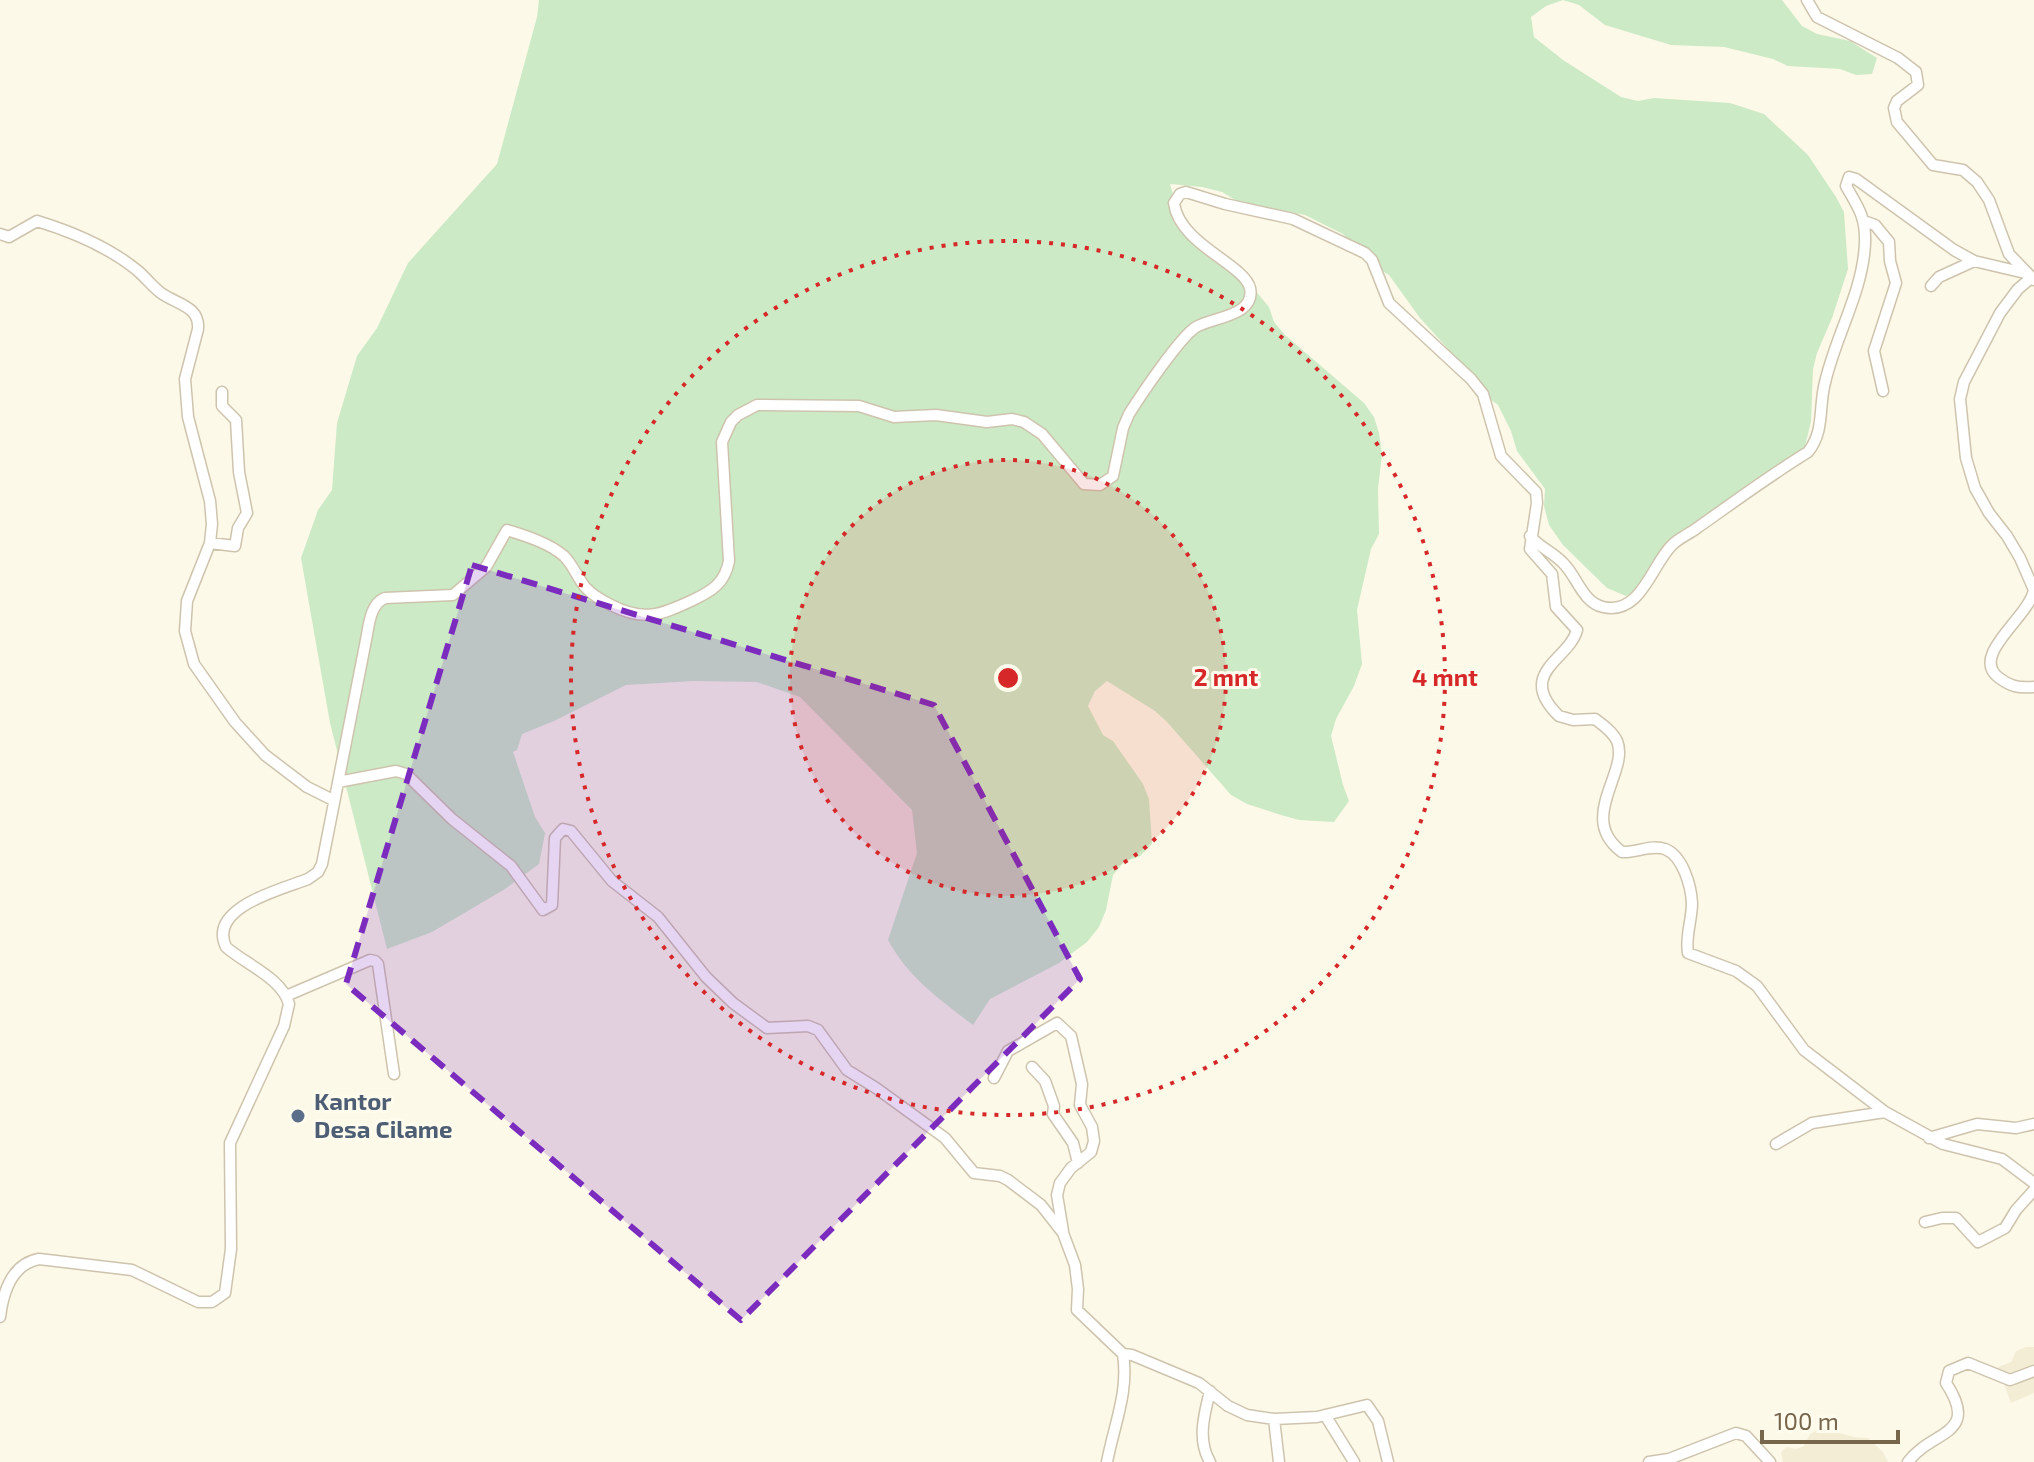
<svg xmlns="http://www.w3.org/2000/svg" width="2034" height="1462" viewBox="0 0 2034 1462" font-family="'Exo 2',sans-serif">
<style>
.residential{fill:#f4edd6}
.green{fill:#cceac6}
.lines{fill:none;stroke-linecap:round;stroke-linejoin:round}
.minor-casing{stroke:#cec4ae;stroke-width:13}
.minor{stroke:#fff;stroke-width:10}
.marked{fill:#7b2cbf;fill-opacity:0.2;stroke:#7b2cbf;stroke-width:6;stroke-dasharray:16 10;stroke-linejoin:round}
.ring{fill:none;stroke:#d62828;stroke-width:4;stroke-dasharray:4 8}
.service-dot{fill:#5c6f8a;stroke:#fffcee;stroke-width:3}
.labels{text-anchor:middle;stroke-width:6;stroke-linejoin:round;paint-order:stroke}
.service-label{font-size:24px;font-weight:bold;fill:#4e5e75;stroke:#fffcee;text-anchor:start}
.centre{fill:#d62828;stroke:#fffcee;stroke-width:4}
.ring-label{font-size:24px;text-anchor:middle;font-weight:bold;fill:#d62828;stroke:#fffcee;stroke-width:6;stroke-linejoin:round;paint-order:stroke}
</style>
<rect width="100%" height="100%" fill="#fcf9e8"/>
<!-- residential -->
<path class="residential" d="M2026,1347h8v46l-23,10 -13,-36 13,-5 5,-11z
M1822,1428l32,9 14,1 15,14 5,10h-105l-2,-10 6,-5 9,2 8,-3 6,-12z"/>
<!-- green -->
<path class="green" d="M539,0h1243l20,26 15,8 33,7 27,17 -5,16 -16,1 -16,-6 -52,-3 -15,-7 -49,-12 -53,-2 -66,-20 -26,-20 -16,-5 -17,6 -15,11 3,20 29,23 58,37 17,4 16,-3 76,5 34,11 44,41 28,42 8,15 4,57 -16,49 -15,35 -4,16 -2,53 -6,24 -11,13 -17,7 -95,67 -42,55 -14,8 -19,-8 -44,-43 -14,-20 -5,-19 1,-17 -28,-38 -6,-20 -13,-26 -15,-11 -6,-13 -57,-63 -31,-43 -15,-9 -31,-32 -38,-19 -68,-14 -15,-9 -20,-5 -32,-3 5,17 27,43 42,33 25,30 5,15 11,13 79,68 10,14 5,16 3,21 -4,35 1,45 -8,15 -14,61 5,54 -8,22 -18,33 -5,17 12,49 6,16 -15,21 -35,-2 -18,-5 -34,-11 -16,-9 -64,-73 -12,-11 -48,-30 -12,10 -7,15 15,29 10,6 30,43 6,15 3,45 -12,12 -16,6 -11,13 -7,35 -7,17 -12,15 -28,21 -69,36 -17,26c-33,-25 -65,-48 -85,-85l29,-87 -5,-43 -112,-113 -43,-15 -63,-1 -68,4 -72,36 -32,13 -5,16 -4,2 22,65 10,16 -6,31 -34,25 -73,43 -45,17 -57,-226 -29,-165 17,-48 14,-20 5,-67 20,-67 20,-28 31,-65 89,-99 40,-147z"/>
<g class="lines">
<defs>
<path id="minor" d="M1807,0l10,17 81,41 18,14 2,13 -21,16 -3,7 3,14 36,43 30,5 14,12 12,18 20,54 25,26
M1864,221l11,4 14,17 1,19 6,22 -22,68 9,40
M0,234l9,3 28,-16c36,11 72,26 101,50 8,7 15,16 23,22 15,11 39,13 37,36l-13,50 3,38 22,84 2,23 -2,19 -23,58 -2,30 9,33 41,58 30,33 42,32 26,13
M2031,278l-13,11 -18,24 -36,69 -4,17 6,59 9,30 14,25 18,23 13,22 14,32
M1931,286l8,-9 35,-16
M1530,536c10,12 23,16 33,27 14,13 19,39 40,44 38,9 49,-43 69,-62 7,-7 17,-11 25,-17 37,-26 72,-52 111,-76 16,-20 11,-42 16,-65 10,-49 39,-94 41,-144 1,-26 -7,-36 -19,-57l3,-9 7,2 98,71 20,11 51,12
M210,543l25,3 3,-18 9,-15 -8,-41 -3,-52 -14,-14v-14
M2034,590c-5,27 -64,65 -36,87 13,10 20,11 36,10
M338,782l58,-11 10,3 46,45 59,47 32,44 9,-5 3,-67 8,-9 8,2 41,50 46,36 48,60 27,26 34,25 41,-2 10,4 29,40 29,18 69,50 29,35 26,3 8,4 33,25 22,28 12,32 3,24 -1,21 46,44 9,1 67,28 29,23 19,9 27,4 43,-2 50,-12 11,16 10,41
M286,996l84,-36 5,1 3,3 16,110
M1032,1067l13,14 9,25 -1,8 20,29 5,20
M994,1078l14,-27 49,-28 14,13 11,48 -2,21 12,22 2,14 -3,11 -20,16 -11,15 -3,12 6,36
M1929,1138l48,-14 39,4 18,-4
M1776,1144l36,-21 73,-11
M1925,1222l17,-4h14l22,24 27,-14 11,-18 18,-20
M0,1317c3,-25 12,-53 39,-58l93,11 66,32h14l13,-9 6,-44 -1,-106 54,-117 5,-22c-7,-26 -44,-40 -63,-57 -19,-40 57,-58 82,-68l10,-7 4,-8 44,-224c3,-15 4,-36 19,-42l68,-3 33,-28 21,-37c19,6 42,13 57,26 9,9 13,21 21,31 7,8 16,13 26,18 33,17 50,10 82,-5 19,-9 32,-17 36,-39l-7,-119 9,-20 7,-7 19,-10 102,1 35,11 42,-2 51,7 25,-3 12,3 18,12 42,50 16,1 13,-9 10,-48 6,-14c12,-19 51,-77 67,-87 17,-10 60,-11 54,-39 -6,-24 -71,-44 -76,-85l6,-9 6,-2 39,12 68,15 72,34 7,7 17,43 82,76 12,15 18,62 35,36 1,11 -7,46 22,25 4,33 21,23c-8,30 -62,43 -18,86l14,4 22,-1c8,6 18,13 22,22 13,31 -41,77 5,111 14,1 29,-8 43,-3 18,7 26,37 27,54 0,17 -7,34 -4,50l48,18 21,15 47,64 81,62 58,32 59,15 32,24
M1210,1391c-6,24 -13,49 0,71
M1325,1415l29,47
M1274,1419l5,43
M1107,1462c7,-37 22,-70 16,-108
M1649,1462l20,-3 67,-26 10,3 24,26
M1908,1462c23,-32 73,-26 38,-79l3,-12 19,-8 42,17 24,-9"/>
</defs>
<!-- minor casing -->
<use href="#minor" class="minor-casing"/>
<!-- minor -->
<use href="#minor" class="minor"/>
</g>
<!-- marked area -->
<path class="marked" d="M472,565l462,140 146,274 -339,341 -395,-336z"/>
<!-- distance rings -->
<circle cx="1008" cy="678" r="218" fill="#d62828" fill-opacity=".12"/>
<g class="ring">
<circle cx="1008" cy="678" r="218"/>
<circle cx="1008" cy="678" r="437"/>
</g>
<!-- markers -->
<circle class="service-dot" cx="298" cy="1116" r="8"/>
<g class="labels">
<!-- service labels -->
<g class="service-label">
<text x="314" y="1110">Kantor<tspan x="314" dy="28">Desa Cilame</tspan></text>
</g>
</g>
<circle cx="1008" cy="678" r="12" class="centre"/>
<g class="ring-label">
<text x="1226" y="686">2 mnt</text>
<text x="1445" y="686">4 mnt</text>
</g>
<!-- scale -->
<path d="M1762 1430v12h136v-12" fill="none" stroke="#77654c" stroke-width="4"/>
<text x="1774" y="1430" font-size="24" fill="#77654c" stroke="#fffcee" stroke-width="6" paint-order="stroke">100 m</text>
</svg>
